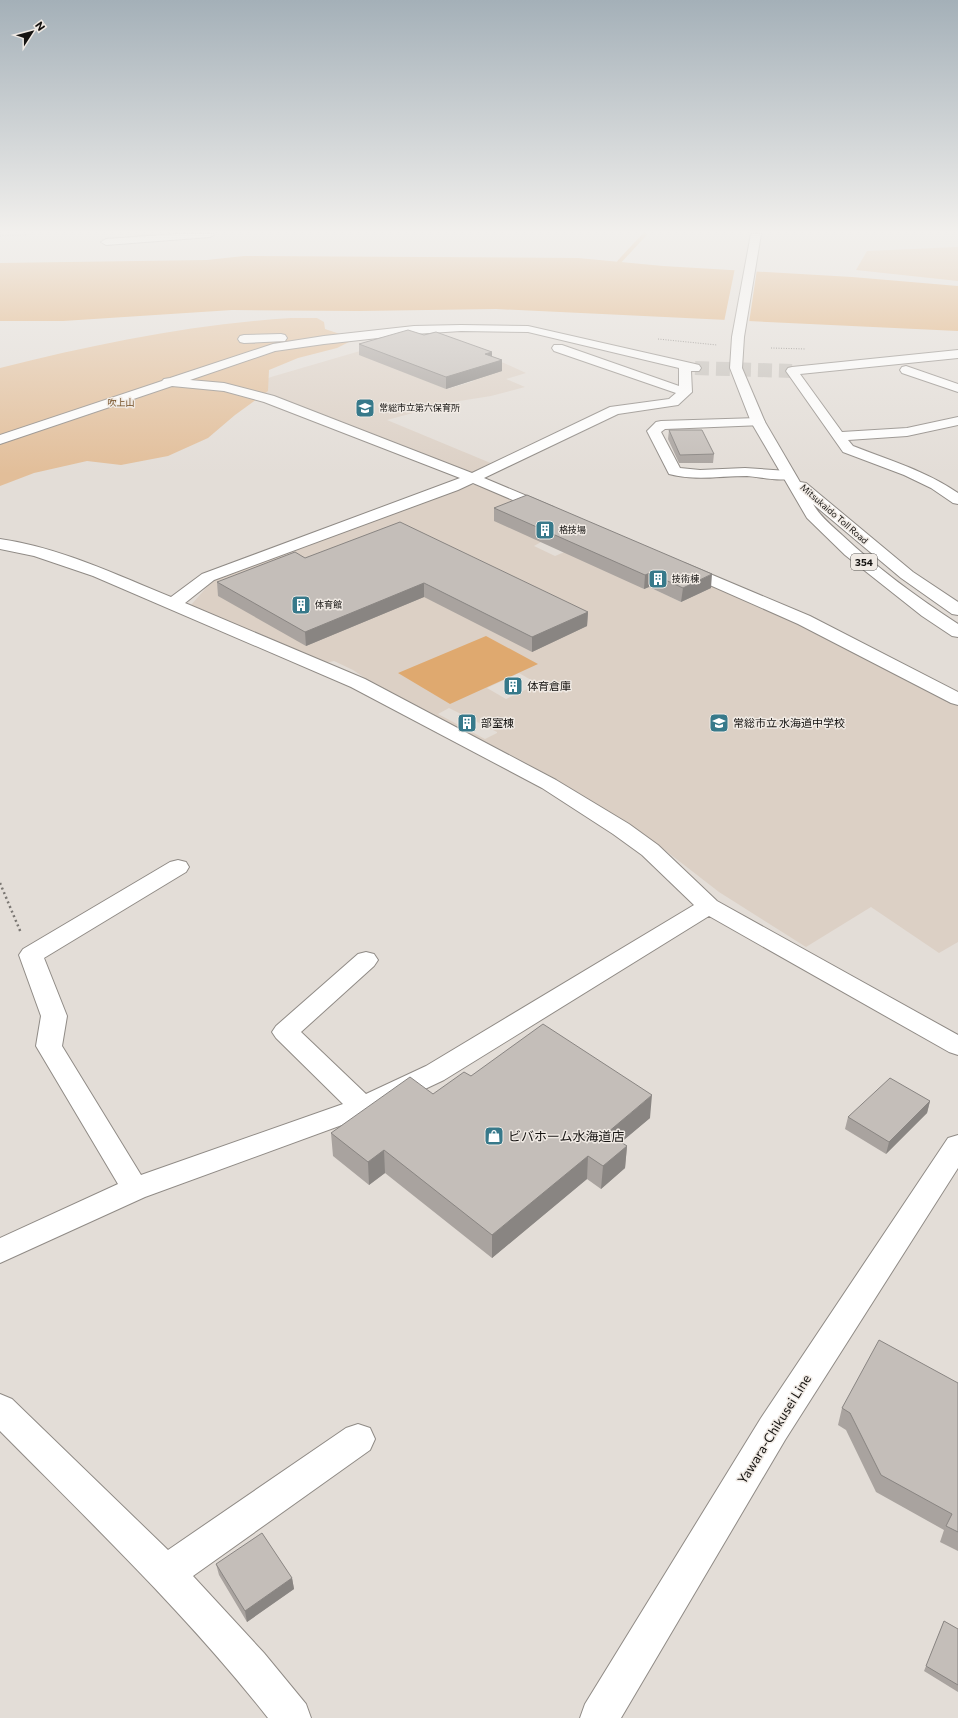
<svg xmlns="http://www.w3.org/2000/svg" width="958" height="1718" viewBox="0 0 958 1718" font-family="Commissioner,'Noto Sans JP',sans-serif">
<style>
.built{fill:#dcd0c5;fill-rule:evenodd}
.green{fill:#e2be99}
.water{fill:#dfa96f}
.pier{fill:#e3ddd7}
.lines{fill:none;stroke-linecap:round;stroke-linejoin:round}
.stream{stroke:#dfa96f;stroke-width:4}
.minor-tunnel{stroke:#c4bfb9;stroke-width:14;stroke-dasharray:14 7;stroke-linecap:butt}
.minor-casing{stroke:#908b86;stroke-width:2}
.major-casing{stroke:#908b86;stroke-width:2}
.highway-casing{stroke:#908b86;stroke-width:2}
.path-far1{stroke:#7b7773;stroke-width:1;stroke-dasharray:1 1.5;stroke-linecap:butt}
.path{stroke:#7b7773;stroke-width:2.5;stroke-dasharray:2 3;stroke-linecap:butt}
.minor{fill:#fff;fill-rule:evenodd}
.major{fill:#fff;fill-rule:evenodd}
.highway{fill:#fff;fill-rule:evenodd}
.wall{fill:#a9a39f}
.shaded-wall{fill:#898582}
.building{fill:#c4beb9;stroke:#898582}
.labels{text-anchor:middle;stroke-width:3;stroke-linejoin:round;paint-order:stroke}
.far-park-label{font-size:9px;fill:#714c21;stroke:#f0eae4}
.far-poi-label{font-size:9px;fill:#151311;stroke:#f0eae4;text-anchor:start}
.far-street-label{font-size:9px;fill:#151311;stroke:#f0eae4}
.shield{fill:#f0eae4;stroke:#575450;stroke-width:1}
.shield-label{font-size:10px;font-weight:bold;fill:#151311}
.poi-label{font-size:11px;fill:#151311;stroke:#f0eae4;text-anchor:start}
.near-poi-label{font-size:13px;fill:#151311;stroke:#f0eae4;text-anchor:start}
.near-street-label{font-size:13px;fill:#151311;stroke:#f0eae4}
</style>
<rect width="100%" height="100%" fill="#e3ddd7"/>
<!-- built -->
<path class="built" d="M426,337l78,26 22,10 -20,6 19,8 -34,9 -38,6 -66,18 106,44 -22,11 -228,-86 28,-12 130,-38zM465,377l9,4 -27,8 -23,-9z
M469,485h11l235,100 87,41 156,79v237l-19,11 -68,-46 -65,40 -87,-55 -62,-48 -103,-66 -180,-94 -21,-14 -19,-9 -9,2 -134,-58 22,-25 181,-66zM595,539l-40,17 -21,-10 7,-4zM611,544l100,43v1l-30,14 -32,-15 -6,2zM519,673l19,11 -32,15 -19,-11zM449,708l48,24v1l-12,6 -47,-25z"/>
<!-- green -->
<path class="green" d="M958,247v34l-102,-11 11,-19z
M291,318h26l7,4 1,7 30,10 -18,9 -39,10 -29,12 -1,21 -33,24 -27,23 -40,18 -47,9 -34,-4 -53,12 -34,13v-118c95,-24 193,-44 291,-50z"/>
<!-- water -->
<path class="water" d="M244,256l334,2 85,8 189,11 106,9v45l-462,-22 -138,2 -126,-1 -169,11h-63v-58l207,-3z
M486,636l52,28 -88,40 -52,-31z"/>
<!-- pier -->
<path class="pier" d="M735,268l22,1 -8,54 -25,-1z"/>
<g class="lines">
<!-- stream -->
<path class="stream" d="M619,262l26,-28"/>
<!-- minor-tunnel -->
<path class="minor-tunnel" d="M695,368l97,3"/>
<defs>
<path id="minor" d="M176,234h39l-5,3 -104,8 -5,-3 5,-3z
M461,325l67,1 167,38 4,1 2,3 -2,3h-8l1,21 -14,13 -60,9 -134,64 69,29 3,3 -3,3 -5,2 -5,-2 -70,-30 -15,7 -244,90 -29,23 180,76 191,101 73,44 29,21 59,56 241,134v20l-9,-3 -240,-136 -265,164 -72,34 -227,83 -145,66v-25l118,-54 -82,-138 5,-30 -22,-61 4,-6 147,-87 8,-2 8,2 3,5 -3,5 -142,86 23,58 -5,30 79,129 202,-71 -67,-66 -4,-6 4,-6 82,-72 8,-2 8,2 4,6 -4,6 -73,66 65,62 60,-28 268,-161 -52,-50 -29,-21 -71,-46 -191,-101 -258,-111 -59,-20 -34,-7v-10c58,8 117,36 171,58l31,-23 258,-96 -196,-76 -40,-11 -52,-5 -172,58v-9l162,-54 2,-2 6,-1 103,-34 51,-8 90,-10zM461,331l67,1 151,36v18l-117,-41h-8l-2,3 2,3 122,42 -7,6 -59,8 -138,66 -198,-77 -50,-13 -34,-3 85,-29 49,-7 90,-10z
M281,334l4,1 2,3 -2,3 -41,2 -4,-1 -2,-3 2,-3 4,-1z
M958,350v8l-158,16 42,58 65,-4 51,-11v8l-51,11 -59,4 5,6c36,14 73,25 105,47v11l-5,-1 -22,-15 -27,-13 -61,-23 -57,-81 2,-3 4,-1z
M906,366l52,18v8l-56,-19 -2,-3 2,-3z
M758,418l5,1 2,3 -2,3 -98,4 -4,3 19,36 20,2 45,-2 43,3 5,1 2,3 -2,3c-15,4 -31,-1 -46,-2 -27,0 -52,5 -78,-2l-22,-43 9,-9 5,-1z
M684,563l126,53 148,76v13l-7,-2 -153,-79 -120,-53 -2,-3 2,-3z
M0,1394l12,5 156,151 178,-122 12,-4 12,4 5,11 -5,11 -177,126 71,77 42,51 5,14h-43c-81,-103 -176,-194 -268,-287z"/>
<path id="major" d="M958,1135v33l-173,272 -164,278h-41l5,-14 176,-286 187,-280z"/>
<path id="highway" d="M751,234h10l-17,103 -2,31 23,54 35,60 6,1 107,89 45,30v13l-6,-1 -51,-36 -88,-74c7,12 18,21 29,31 35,33 76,63 116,89v13l-6,-1 -30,-20 -77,-61 -38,-37 -56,-96 -21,-54 2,-31z"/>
</defs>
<!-- minor casing -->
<use href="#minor" class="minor-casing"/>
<!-- major casing -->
<use href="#major" class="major-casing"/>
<!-- highway casing -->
<use href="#highway" class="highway-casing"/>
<!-- path-far1 -->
<path class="path-far1" d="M0,236l38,-2
M658,339l59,6
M771,348l35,1"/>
<!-- path -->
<path class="path" d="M0,883l21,50"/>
<!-- minor -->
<use href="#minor" class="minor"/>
<!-- major -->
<use href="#major" class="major"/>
<!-- highway -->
<use href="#highway" class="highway"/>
</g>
<!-- wall -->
<path class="wall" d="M424,335l78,25v11l-56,18 -87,-34v-11z
M669,430l45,24 -1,9h-34l-11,-24z
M494,508l217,80 -30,14 -32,-15 -5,2 -150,-68z
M305,558l283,54 -1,14 -55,26 -108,-55 -118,49 -88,-50 -1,-14z
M433,1094l217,24 -29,24 6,4 -2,22 -24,21 -14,-10 -95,79 -107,-85 -16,12 -36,-29 -2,-23z
M930,1101l-3,12 -41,41 -41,-25 3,-12z
M958,1383v168l-18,-9 4,-12 -68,-38 -30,-62 -8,-5 4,-17z
M216,1564l76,14 2,11 -47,33 -28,-47z
M944,1621l14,8v63l-34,-21z"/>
<!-- shaded-wall -->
<path class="shaded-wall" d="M492,352v11l10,-3v11l-56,18v-12l39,-23z
M650,573l-1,14 -5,2 1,-14z
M712,574l-1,14 -30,14 2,-14z
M424,583v14l-118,49 -1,-14z
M588,612l-1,14 -55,26v-15z
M652,1095l-2,23 -44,37 1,-22z
M930,1101l-3,12 -41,41 3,-12z
M627,1146l-2,22 -24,21 2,-23z
M384,1150l1,23 -16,12 -1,-23z
M588,1156l-1,23 -95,79v-23z
M292,1578l2,11 -47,33 -2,-11z"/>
<!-- building -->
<path class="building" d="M408,330l16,5 12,-3 56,20 -7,2 17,6 -56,17 -87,-33z
M669,430h33l12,24 -34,1z
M527,495l185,79 -29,14 -33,-15 -5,2 -151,-67z
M400,522l188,90 -56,25 -108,-54 -119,49 -88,-50 78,-30 10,6z
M543,1024l109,71 -45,38 20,13 -24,20 -15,-10 -96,79 -108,-85 -16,12 -37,-29 79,-56 23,17 31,-22 7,4z
M890,1078l40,23 -41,41 -41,-25z
M879,1340l79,43v149l-12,-6 6,-12 -71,-39 -31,-62 -8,-5z
M262,1533l30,45 -47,33 -29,-47z
M944,1621l14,8v56l-32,-19z"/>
<!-- sky -->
<linearGradient id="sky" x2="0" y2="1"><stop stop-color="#a4b0b8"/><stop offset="0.49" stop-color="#f2f0ed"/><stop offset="1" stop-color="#f2f0ed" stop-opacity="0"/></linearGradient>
<rect width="958" height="474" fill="url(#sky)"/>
<!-- icons -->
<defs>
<symbol id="school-square" viewBox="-11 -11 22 22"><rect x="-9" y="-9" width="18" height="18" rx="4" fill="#37798a" stroke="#f0eae4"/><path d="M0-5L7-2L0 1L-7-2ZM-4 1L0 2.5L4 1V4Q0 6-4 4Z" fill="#fff"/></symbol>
<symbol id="building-square" viewBox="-11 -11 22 22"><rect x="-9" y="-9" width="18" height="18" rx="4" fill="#37798a" stroke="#f0eae4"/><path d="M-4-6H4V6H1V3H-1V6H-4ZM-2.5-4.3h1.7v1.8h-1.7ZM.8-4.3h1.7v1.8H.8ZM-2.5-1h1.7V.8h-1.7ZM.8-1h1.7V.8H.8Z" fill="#fff"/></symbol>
<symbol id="shop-square" viewBox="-11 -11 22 22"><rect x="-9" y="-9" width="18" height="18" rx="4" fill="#37798a" stroke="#f0eae4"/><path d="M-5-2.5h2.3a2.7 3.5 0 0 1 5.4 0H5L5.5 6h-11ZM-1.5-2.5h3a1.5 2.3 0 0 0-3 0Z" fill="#fff"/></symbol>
</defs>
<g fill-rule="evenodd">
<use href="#school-square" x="354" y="397" width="22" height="22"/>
<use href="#building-square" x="534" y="519" width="22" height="22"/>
<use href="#building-square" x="647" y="568" width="22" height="22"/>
<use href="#building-square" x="290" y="594" width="22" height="22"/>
<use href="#building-square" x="502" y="675" width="22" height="22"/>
<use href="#building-square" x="456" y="712" width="22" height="22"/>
<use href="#school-square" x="708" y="712" width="22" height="22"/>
<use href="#shop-square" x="483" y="1125" width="22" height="22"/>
</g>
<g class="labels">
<!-- far-park labels -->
<g class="far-park-label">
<text x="121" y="406">吹上山</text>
</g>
<!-- far-poi labels -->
<g class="far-poi-label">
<text x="379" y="411">常総市立第六保育所</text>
<text x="559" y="533">格技場</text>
<text x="672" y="582">技術棟</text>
<text x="315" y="608">体育館</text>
</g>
<!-- far-street labels -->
<g class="far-street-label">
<text transform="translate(834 514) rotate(41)" y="3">Mitsukaido Toll Road</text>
</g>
<!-- shield labels -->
<rect class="shield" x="851" y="554" width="26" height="16" rx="3"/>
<g class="shield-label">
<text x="864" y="566">354</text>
</g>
<!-- poi labels -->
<g class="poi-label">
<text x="527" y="690">体育倉庫</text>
<text x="481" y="727">部室棟</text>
<text x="733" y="727">常総市立 水海道中学校</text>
</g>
<!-- near-poi labels -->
<g class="near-poi-label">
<text x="508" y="1141">ビバホーム水海道店</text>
</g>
<!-- near-street labels -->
<g class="near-street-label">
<text transform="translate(774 1429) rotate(-58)" y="5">Yawara-Chikusei Line</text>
</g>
</g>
<!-- north arrow -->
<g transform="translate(32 32) rotate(54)" stroke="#f0eae4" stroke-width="3" paint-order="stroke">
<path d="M0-3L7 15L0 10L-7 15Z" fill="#151311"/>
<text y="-6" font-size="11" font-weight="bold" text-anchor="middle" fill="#151311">N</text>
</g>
</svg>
